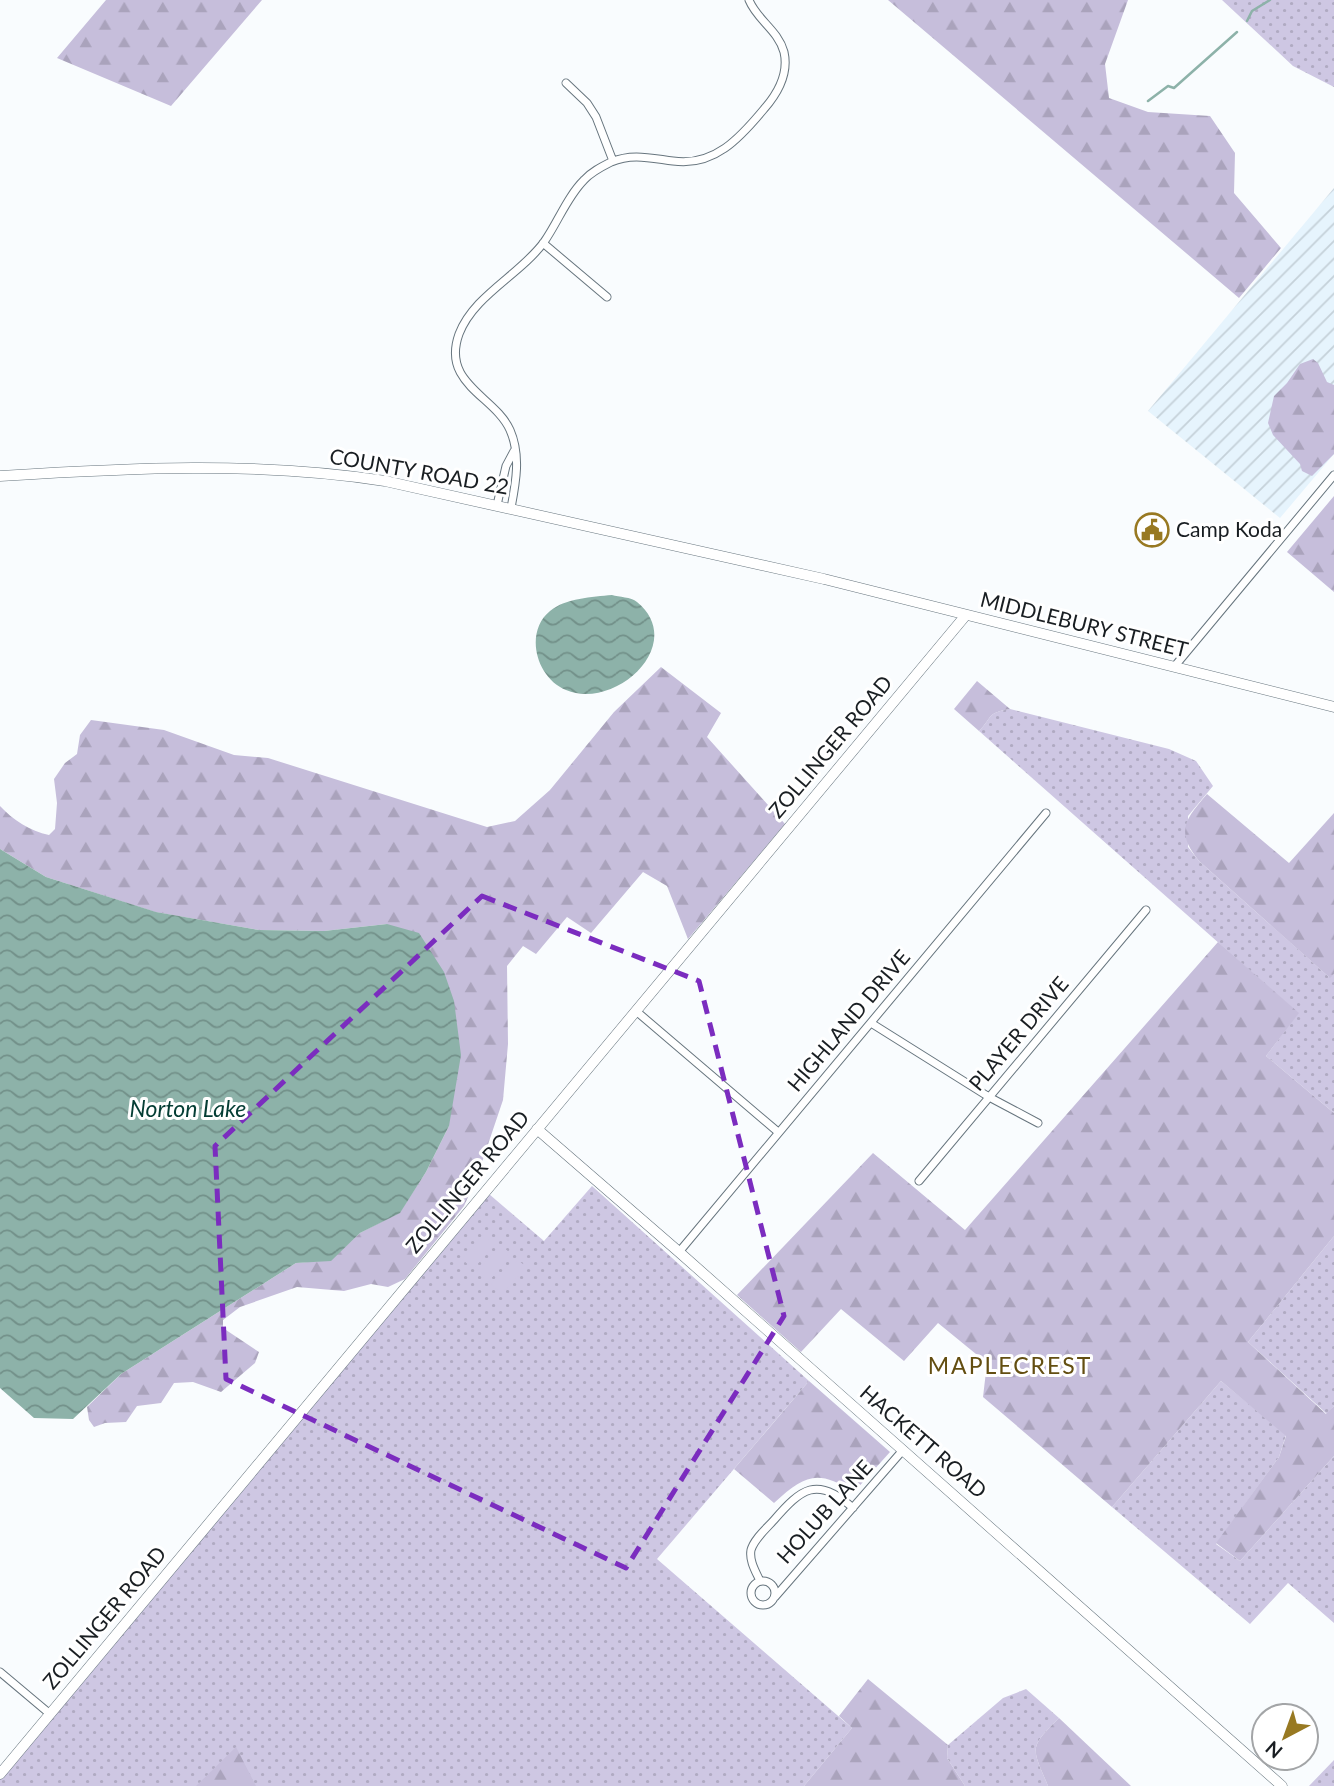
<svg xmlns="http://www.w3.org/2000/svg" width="1334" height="1786" viewBox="0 0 1334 1786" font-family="Lato,sans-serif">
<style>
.industrial{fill:url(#industrial-furrows)}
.grass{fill:url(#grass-dots)}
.forest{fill:url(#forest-firs)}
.green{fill:#cec7e3}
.water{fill:url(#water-waves)}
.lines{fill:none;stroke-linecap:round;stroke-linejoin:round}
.stream{stroke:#8db2a9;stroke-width:2.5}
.street-casing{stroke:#67757e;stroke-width:9}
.secondary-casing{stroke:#67757e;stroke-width:11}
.street{stroke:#fff;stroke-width:7}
.secondary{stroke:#fff;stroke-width:10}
.marked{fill:none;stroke:#7b2cbf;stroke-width:5;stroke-dasharray:14 9;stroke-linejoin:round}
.labels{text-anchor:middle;stroke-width:6;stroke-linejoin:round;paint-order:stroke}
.street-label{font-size:21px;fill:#191e22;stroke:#fff}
.poi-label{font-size:21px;fill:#191e22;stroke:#fff;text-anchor:start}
.water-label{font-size:23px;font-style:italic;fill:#043d34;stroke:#fff}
.neighbourhood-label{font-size:23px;letter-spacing:2px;fill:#634e11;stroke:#fff}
</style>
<defs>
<pattern id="industrial-furrows" width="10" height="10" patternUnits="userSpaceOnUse" patternTransform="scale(1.75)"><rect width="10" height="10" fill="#e6f4fd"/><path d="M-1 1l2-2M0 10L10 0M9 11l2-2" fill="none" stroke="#c5d1d9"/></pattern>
<pattern id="grass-dots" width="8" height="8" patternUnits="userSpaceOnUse" patternTransform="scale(1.75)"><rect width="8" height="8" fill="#cec7e3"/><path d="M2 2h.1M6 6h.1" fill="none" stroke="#b0aac2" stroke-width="1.8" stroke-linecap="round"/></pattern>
<pattern id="forest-firs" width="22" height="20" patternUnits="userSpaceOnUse" patternTransform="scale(1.75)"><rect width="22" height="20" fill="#c6bedb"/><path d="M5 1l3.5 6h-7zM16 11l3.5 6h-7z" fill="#aaa3bc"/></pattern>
<pattern id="water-waves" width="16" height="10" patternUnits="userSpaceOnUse" patternTransform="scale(1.75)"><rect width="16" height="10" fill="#8db2a9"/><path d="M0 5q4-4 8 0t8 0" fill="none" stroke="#729089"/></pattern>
</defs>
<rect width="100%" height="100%" fill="#f9fcfe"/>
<!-- industrial -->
<path class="industrial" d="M1334,188v266l-54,64 -132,-107z"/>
<!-- grass -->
<path class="grass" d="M1222,0h112v87l-41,-21z
M1010,709l159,40 27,12 17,25 -25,30v31l11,14 130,116 5,-3v139l-68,-57 32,-43 -319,-282c14,-14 7,-18 31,-22z
M592,1186l217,195 -152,178 195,169 -48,58h-804v-12l489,-580 55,47z
M1334,1236v170l-7,8 -79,-72z
M1221,1381l65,54 -7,22 -63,87 24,17 94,-105v167l-46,-40 -38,41 -138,-117z
M1026,1689l33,29c-31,31 -27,29 -11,68h-83l-18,-28 1,-13 55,-47z
M1334,1760v26h-25z"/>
<!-- forest -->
<path class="forest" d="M106,0h156l-91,106 -114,-48z
M888,0h240l-23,64 4,34 39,14 62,4 25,37 -1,40 47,55 -42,50z
M1313,359l5,4 9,19 7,3v69l-22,22 -10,-5 -2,-7 -27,-29 -5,-12 6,-27 13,-13 13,-19z
M1334,496v96l-47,-40z
M661,667l60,46 -14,24 78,87 -97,115 -21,-53 -24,-14 -52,61 -24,-16 -31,37 -13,-8 -16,20 1,78 -5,56 -26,77 -13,29 -59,73 -17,8 -17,-3 -27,7 -47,-4 -57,20 -17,13v8l36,24 -4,11 -34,29 -28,-10 -19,1 -13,20 -24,3 -11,16 -21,1 -11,4 -5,-7 -2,-13 34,-33 175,-111 35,-3 29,-27 40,-21 26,-40 23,-46 -62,-202 -63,7 -65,-1 -104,-18 -109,-35 -46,-28v-43c13,14 30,25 49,29l6,-6 2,-26 -3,-24 11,-16 12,-9 3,-19 11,-15 73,10 70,25 34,3 219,69 28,-6 35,-31 64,-78z
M977,681l33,28c-24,4 -17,8 -31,22l-25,-22z
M1207,794l82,69 45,-50v161l-4,4 -131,-117c-24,-30 -14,-41 8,-67z
M1218,942l81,71 -33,43 68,57v123l-86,106 78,72 8,-8v50l-94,105 -24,-18 63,-86 7,-21 -65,-55 -109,126 -129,-110 4,-34 -49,-40 -34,38 -63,-52 -40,43 -64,-57 136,-142 92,77z
M809,1381l81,71 -36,40c-37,-23 -49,-17 -80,11l-40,-34z
M868,1679l80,66 -1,13 18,28h-161l48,-58 -13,-12z
M1059,1718l72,68h-83c-16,-39 -20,-37 11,-68z
M236,1747l20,39h-60z"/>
<!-- green -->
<path class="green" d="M483,1235l12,10 -22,24 -11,-10z
M503,1247l6,5 -2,3 2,3 -21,24 -12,-10 22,-24 2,2z
M518,1260l6,5 -3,3 2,3 -21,23 -11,-10 21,-23 3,2z"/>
<!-- water -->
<path class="water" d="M612,595c7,2 19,2 25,7 51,42 -22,109 -71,88 -30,-12 -42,-58 -16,-79 16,-13 42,-14 62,-16z
M0,849l46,28 110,35 103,18 65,1 63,-7 32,9 25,39 10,29 7,54 -12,71 -23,46 -26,41 -40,20 -29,28 -35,2 -175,111 -48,45 -39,-1 -34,-30z"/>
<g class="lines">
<!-- stream -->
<path class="stream" d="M1247,21l5,-10 18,-11
M1148,101l20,-15 6,2 63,-56"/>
<defs>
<path id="street" d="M566,83l21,20 9,14 17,44
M543,243l64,54
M497,505l9,-39 8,-15
M511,508c5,-26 10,-53 -1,-78 -15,-34 -69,-46 -51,-96 15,-39 61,-59 85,-92 14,-20 23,-45 40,-62 7,-8 17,-13 27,-18 21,-9 39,-4 62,-1 41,6 67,-23 91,-52 14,-16 25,-35 20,-57 -6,-22 -27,-32 -35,-52
M1174,667l160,-192
M636,1011l142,121
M871,1023l118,74 49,26
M919,1181l227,-271
M679,1252l367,-439
M751 1593a12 12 0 1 1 24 0a12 12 0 1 1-24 0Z
M760,1581c-4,-9 -11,-20 -9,-31 3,-11 15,-21 23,-30 27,-31 43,-45 79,-12
M775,1597l128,-147
M0,1672l50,42"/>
<path id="secondary" d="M0,476c128,-8 258,-15 385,5l439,98 510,128
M537,1129l142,123 603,534
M0,1774l966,-1159"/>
</defs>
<!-- street casing -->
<use href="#street" class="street-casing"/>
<!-- secondary casing -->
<use href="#secondary" class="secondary-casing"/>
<!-- street -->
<use href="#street" class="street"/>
<!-- secondary -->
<use href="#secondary" class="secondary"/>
</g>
<!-- marked area -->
<path class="marked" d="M482,896l217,85 85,335 -158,252 -400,-189 -11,-233z"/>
<!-- icons -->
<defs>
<symbol id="civic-ring" viewBox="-11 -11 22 22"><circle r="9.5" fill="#fff" stroke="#987922" stroke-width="1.5"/><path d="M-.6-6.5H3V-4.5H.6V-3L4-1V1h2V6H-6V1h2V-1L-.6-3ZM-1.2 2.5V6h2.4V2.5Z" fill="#987922"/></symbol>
</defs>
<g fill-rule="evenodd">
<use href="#civic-ring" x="1133" y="511" width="38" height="38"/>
</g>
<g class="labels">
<!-- street labels -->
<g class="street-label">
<text transform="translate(419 472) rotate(10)" y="7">COUNTY ROAD 22</text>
<text transform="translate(1084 625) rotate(14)" y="7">MIDDLEBURY STREET</text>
<text transform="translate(831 747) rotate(-50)" y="7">ZOLLINGER ROAD</text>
<text transform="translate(849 1021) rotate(-50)" y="7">HIGHLAND DRIVE</text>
<text transform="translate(1019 1034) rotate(-50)" y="7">PLAYER DRIVE</text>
<text transform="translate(468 1182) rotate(-50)" y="7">ZOLLINGER ROAD</text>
<text transform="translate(923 1442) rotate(41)" y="7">HACKETT ROAD</text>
<text transform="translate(825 1512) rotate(-48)" y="7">HOLUB LANE</text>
<text transform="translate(105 1618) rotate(-50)" y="7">ZOLLINGER ROAD</text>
</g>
<!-- poi labels -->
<g class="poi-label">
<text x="1176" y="537">Camp Koda</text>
</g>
<!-- water labels -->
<g class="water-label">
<text x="188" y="1117">Norton Lake</text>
</g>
<!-- neighbourhood labels -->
<g class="neighbourhood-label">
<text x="1010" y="1374">MAPLECREST</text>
</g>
</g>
<!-- north arrow -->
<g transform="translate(1285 1737) rotate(221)"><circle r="33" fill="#ffffff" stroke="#a3a5a7" stroke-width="2"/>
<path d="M0-5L12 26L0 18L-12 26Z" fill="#987922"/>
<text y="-10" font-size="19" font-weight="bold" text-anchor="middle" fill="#191e22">N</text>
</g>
</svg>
